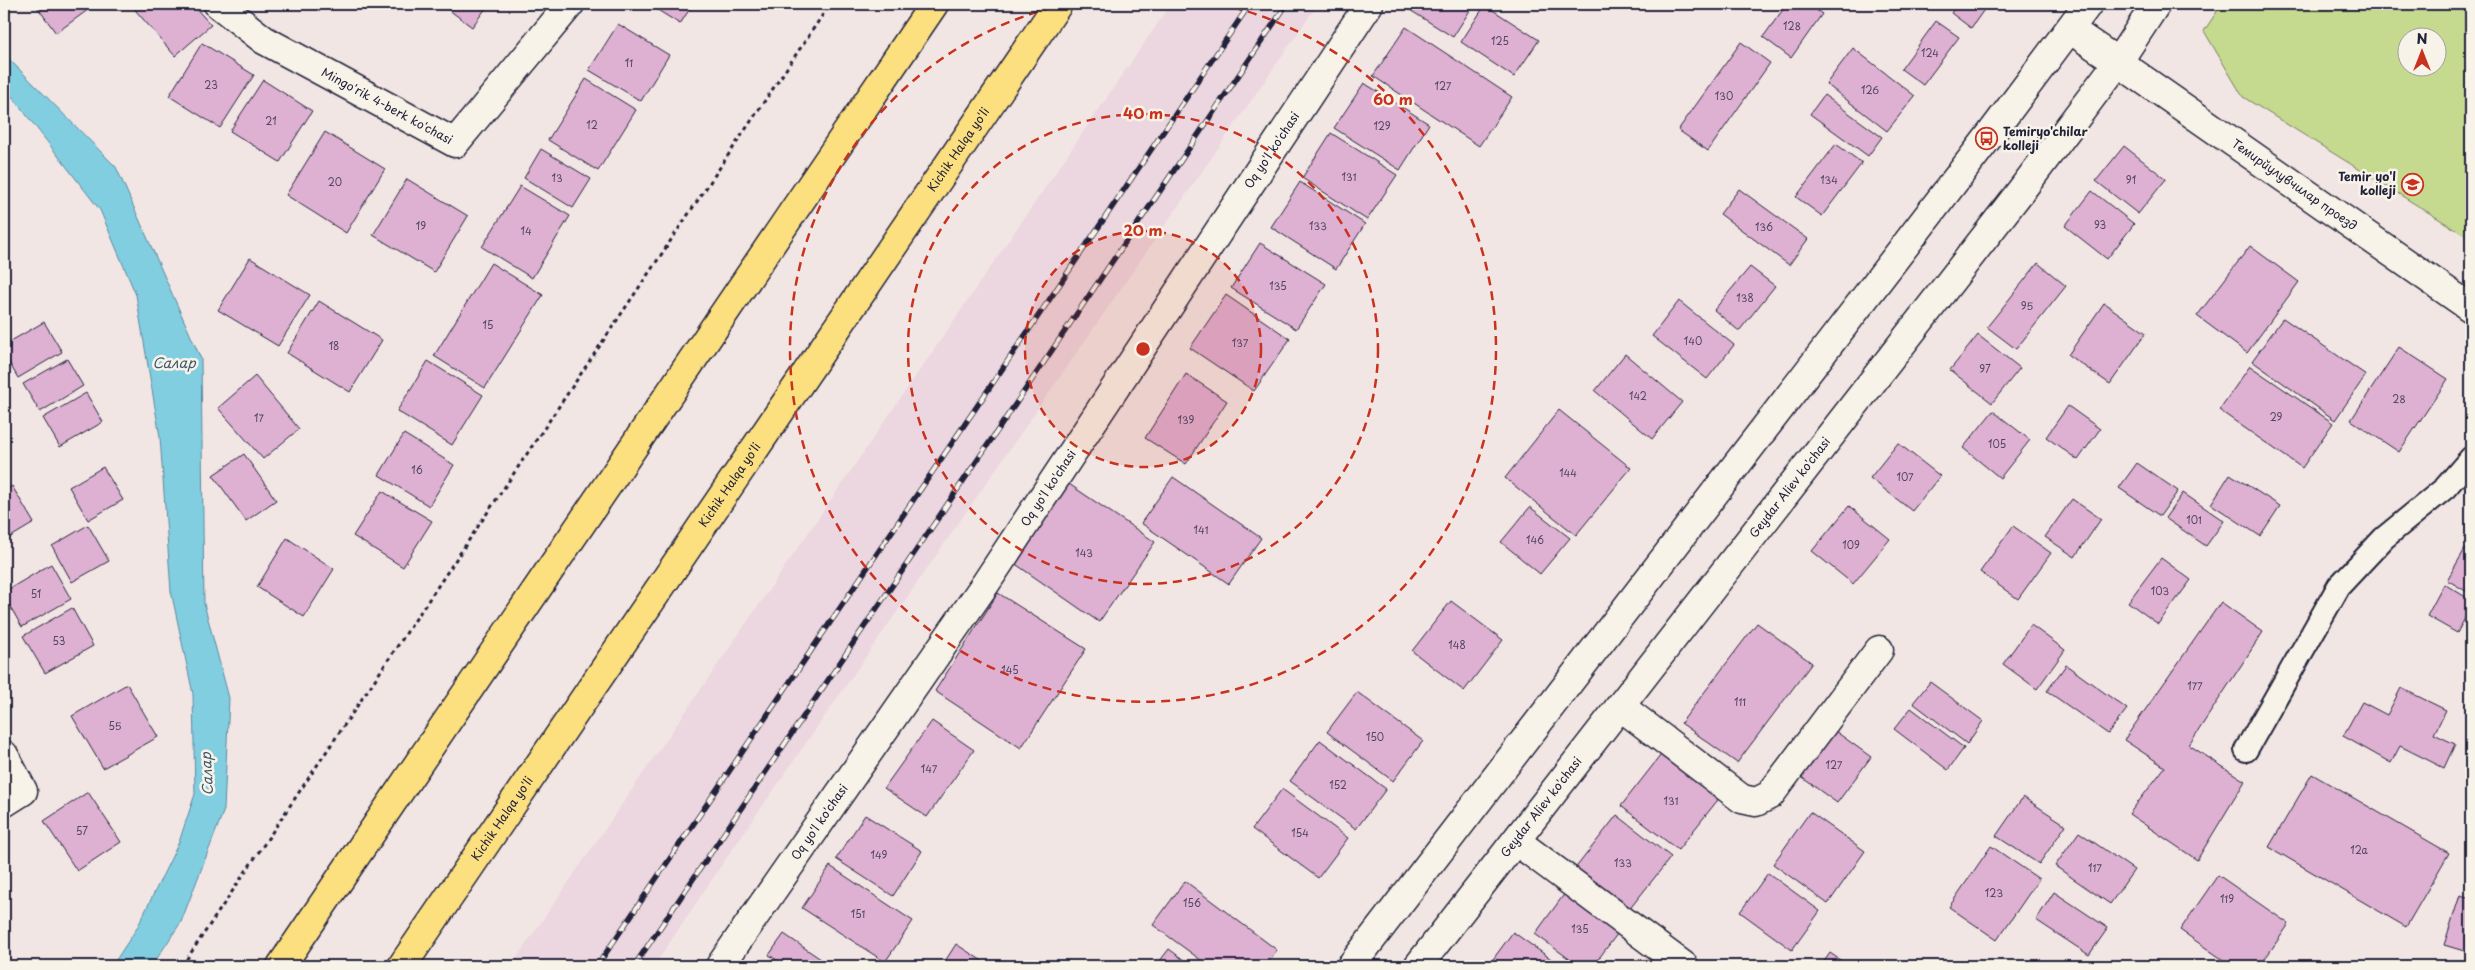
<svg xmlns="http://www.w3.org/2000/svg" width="2475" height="970" viewBox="0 0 2475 970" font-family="'Playpen Sans',sans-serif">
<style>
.built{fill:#ecd6df}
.green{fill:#c5d98f;stroke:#747e65;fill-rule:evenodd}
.water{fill:#82cee1;stroke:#5c899f}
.building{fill:#deb0d2;stroke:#22223b}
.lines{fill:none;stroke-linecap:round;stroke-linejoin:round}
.lane-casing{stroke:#22223b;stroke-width:26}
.street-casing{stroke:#22223b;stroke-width:31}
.secondary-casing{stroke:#22223b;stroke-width:31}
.highway-casing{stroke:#22223b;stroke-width:31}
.path{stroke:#22223b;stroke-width:3;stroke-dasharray:4 4;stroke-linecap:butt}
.lane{stroke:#f7f3e8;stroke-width:22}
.street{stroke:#f7f3e8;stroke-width:28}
.secondary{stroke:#f7f3e8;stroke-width:28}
.highway{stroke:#fce080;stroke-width:28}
.rail-casing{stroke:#22223b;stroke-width:5.5}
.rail{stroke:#f7f3e8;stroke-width:4;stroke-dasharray:11;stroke-linecap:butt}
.ring{fill:none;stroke:#c8321e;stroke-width:2.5;stroke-dasharray:9 6}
.labels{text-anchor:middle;stroke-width:5;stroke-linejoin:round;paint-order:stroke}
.number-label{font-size:10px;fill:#514661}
.street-label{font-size:12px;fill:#22223b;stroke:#f7f3e8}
.poi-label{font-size:12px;font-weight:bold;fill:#22223b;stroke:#f7f3e8;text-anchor:start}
.water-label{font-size:14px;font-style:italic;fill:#3f566d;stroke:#f7f3e8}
.centre{fill:#c8321e;stroke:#f7f3e8;stroke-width:2.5}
.ring-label{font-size:15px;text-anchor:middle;font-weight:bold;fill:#c8321e;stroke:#f7f3e8;stroke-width:5;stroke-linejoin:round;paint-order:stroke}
</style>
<rect width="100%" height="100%" fill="#f2e6e4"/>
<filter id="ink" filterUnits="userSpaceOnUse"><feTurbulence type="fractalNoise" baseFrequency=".02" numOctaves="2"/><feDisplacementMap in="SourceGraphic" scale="10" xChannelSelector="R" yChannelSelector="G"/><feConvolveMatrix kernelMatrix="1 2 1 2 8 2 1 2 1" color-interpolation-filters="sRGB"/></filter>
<g filter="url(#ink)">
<!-- built -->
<path class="built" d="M1171,4h147l-606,875 -58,87h-143z"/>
<!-- green -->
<path class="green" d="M2222,4h249v235l-228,-142 -39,-66zM2408,38h30v30h-30z"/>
<!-- water -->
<path class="water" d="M4,54l112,113 85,192 3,245 25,94 -5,112 -43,112 -29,44h-40l25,-38 42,-86 16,-48 -2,-100 -22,-103 -11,-154 -24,-142 -36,-85 -96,-124z"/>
<!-- building -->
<path class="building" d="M35,4h61l-40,29z
M130,4h62l19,21 -36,31z
M441,4h48l-17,23z
M648,4h45l-13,20z
M1408,4h66l-21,33 -48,-30z
M1787,4h21l14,10 -31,44 -28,-21z
M1958,4h30l-17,24 -20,-15z
M1485,5l54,35 -25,37 -53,-35z
M1936,21l23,16 -36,48 -22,-16z
M618,24l51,31 -28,46 -52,-31z
M1406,27l106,70 -33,49 -106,-70z
M1741,42l29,21 -62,88 -30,-21z
M202,43l52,32 -34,53 -51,-32z
M1853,48l62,48 -28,35 -61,-47z
M586,79l50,31 -38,61 -50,-31z
M263,80l49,31 -32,51 -50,-31z
M1364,83l65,41 -29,46 -66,-42z
M1824,95l58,42 -14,19 -58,-42z
M325,132l60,37 -39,64 -60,-38z
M1331,133l66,42 -30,45 -65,-42z
M1836,144l26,19 -40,53 -26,-19z
M2124,146l42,33 -28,35 -42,-33z
M541,149l50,30 -18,29 -49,-30z
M407,179l61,37 -34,56 -61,-37z
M1300,182l65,42 -29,45 -65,-42z
M520,186l50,30 -38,62 -50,-31z
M1739,189l69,50 -19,26 -69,-51z
M2092,191l42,33 -27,35 -42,-33z
M1260,243l66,41 -30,45 -65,-41z
M2250,246l49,36 -52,71 -50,-37z
M250,258l60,37 -32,51 -60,-36z
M491,263l52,32 -58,93 -51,-32z
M2038,263l28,23 -50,63 -29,-22z
M1750,267l25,19 -36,45 -25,-21z
M1226,295l64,44 -36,52 -64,-43z
M319,301l63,39 -32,52 -63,-39z
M1679,301l55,44 -27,34 -55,-43z
M2104,303l42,30 -36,51 -42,-29z
M2283,318l83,57 -31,45 -83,-59z
M44,322l18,30 -44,26 -14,-24v-9z
M1978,335l42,33 -28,35 -42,-33z
M2399,347l49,32 -49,73 -48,-32z
M1625,354l57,48 -30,37 -57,-48z
M67,359l16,27 -43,26 -17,-28z
M428,361l55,34 -31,50 -55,-34z
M2250,366l83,57 -31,45 -83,-58z
M1186,374l41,27 -41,63 -41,-26z
M255,376l44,53 -36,30 -45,-51z
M86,393l17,29 -43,25 -17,-29z
M2068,406l32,23 -22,31 -32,-23z
M1559,410l72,58 -55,67 -71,-57z
M1993,411l37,29 -30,38 -37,-30z
M404,434l50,31 -25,41 -50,-31z
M1898,443l42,33 -28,35 -42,-33z
M244,454l32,46 -30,21 -33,-46z
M2137,463l41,28 -18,25 -41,-28z
M103,467l20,33 -35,20 -19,-33z
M2230,474l50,32 -20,30 -49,-32z
M1173,477l88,61 -32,46 -88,-61z
M1069,484l86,58 -56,80 -85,-59z
M12,486l22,37 -30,18v-50z
M382,491l50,30 -29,46 -50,-31z
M2183,493l41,28 -18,25 -41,-28z
M2072,499l29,20 -26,38 -30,-20z
M1849,506l41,33 -37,45 -41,-33z
M1530,507l40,31 -30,36 -39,-32z
M88,525l21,36 -37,21 -20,-36z
M2013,526l38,27 -33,46 -38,-27z
M287,538l47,31 -30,48 -47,-30z
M2465,549l6,4v41l-24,-14z
M2161,558l30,22 -33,44 -30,-22z
M51,564l20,35 -49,28 -18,-31v-4z
M2444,584l27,16v7l-14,26 -30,-17z
M998,593l88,56 -65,99 -86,-57z
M1451,601l52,39 -39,51 -52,-40z
M2221,602l42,30 -74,113 56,36 -48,79 -68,-46 36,-47 -41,-27z
M72,608l21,38 -48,27 -22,-37z
M1757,623l55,40 -75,100 -56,-40z
M2031,625l34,25 -28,39 -34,-25z
M2066,665l61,44 -19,25 -61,-43z
M1930,682l53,39 -16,23 -54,-41z
M127,684l31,53 -55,31 -31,-52z
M2401,688l45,22 -12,24 21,10 -11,24 -44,-22 -9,17 -48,-27 19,-34 25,13z
M1357,692l66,49 -30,40 -66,-49z
M1911,708l53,40 -16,22 -54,-41z
M932,721l42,29 -47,67 -43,-29z
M1831,728l40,29 -34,46 -40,-29z
M1320,740l66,49 -30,40 -66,-48z
M1664,751l57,45 -43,54 -57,-44z
M2312,774l137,79 -43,74 -137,-80z
M1282,789l66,49 -30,40 -66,-49z
M88,792l33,50 -44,29 -33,-50z
M2023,797l43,28 -27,39 -43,-28z
M1810,812l55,39 -37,53 -55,-40z
M865,815l57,36 -29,45 -57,-37z
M1617,815l54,42 -43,54 -54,-41z
M2079,832l55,38 -24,34 -55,-38z
M1991,846l48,33 -42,61 -48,-33z
M830,866l83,55 -28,41 -83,-54z
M1768,873l52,38 -28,39 -52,-38z
M2218,875l71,49 -29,42h-28l-52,-36z
M1185,881l92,69 -12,16h-56l-56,-41z
M1571,885l53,40 -31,41h-14l-44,-32z
M2054,892l54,36 -19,27 -53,-35z
M2460,895l11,3v55l-27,-8z
M1513,932l48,34h-73z
M784,934l47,32h-45l-17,-11z
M956,944l34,22h-48z
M1169,949l23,17h-36z
M1830,953l19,13h-28z"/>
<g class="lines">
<defs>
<path id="lane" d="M2246,750l93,-164 45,-48 61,-50 26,-30"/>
<g id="street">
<path id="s1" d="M218,4l46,36 191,103 115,-139"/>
<path id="s2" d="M2118,62l353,246"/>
<path d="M1620,706l122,93 14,3 14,-7 109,-145"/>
<path d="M4,755l19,36 -19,12"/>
<path d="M1516,841l168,125"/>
</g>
<g id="secondary">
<path d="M2071,30l47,32"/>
<path id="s3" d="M720,966l266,-383 383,-579"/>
<path d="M1351,966l636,-827 101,-135"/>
<path id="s4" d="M1418,966l602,-774 98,-130 38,-58"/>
</g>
<g id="highway">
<path d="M281,966l653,-962"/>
<path id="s5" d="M402,966l656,-962"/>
</g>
</defs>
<!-- lane casing -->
<use href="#lane" class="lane-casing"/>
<!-- street casing -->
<use href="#street" class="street-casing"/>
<!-- secondary casing -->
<use href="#secondary" class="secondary-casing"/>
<!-- highway casing -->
<use href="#highway" class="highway-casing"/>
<!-- path -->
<path class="path" d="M182,966l648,-962"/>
<!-- lane -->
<use href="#lane" class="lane"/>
<!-- street -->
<use href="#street" class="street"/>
<!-- secondary -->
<use href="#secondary" class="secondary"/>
<!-- highway -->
<use href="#highway" class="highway"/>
<defs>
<path id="rail" d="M597,966l653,-962
M634,966l653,-962"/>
</defs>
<!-- rail casing -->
<use href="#rail" class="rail-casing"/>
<!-- rail -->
<use href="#rail" class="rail"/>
</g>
</g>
<!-- distance rings -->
<circle cx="1143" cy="349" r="118" fill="#c8321e" fill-opacity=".12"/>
<g class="ring">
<circle cx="1143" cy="349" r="118"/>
<circle cx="1143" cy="349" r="235"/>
<path d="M1219 4A353 353 0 1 1 1067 4"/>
</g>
<!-- icons -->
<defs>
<symbol id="bus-ring" viewBox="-11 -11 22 22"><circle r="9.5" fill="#f7f3e8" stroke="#c8321e" stroke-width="1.5"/><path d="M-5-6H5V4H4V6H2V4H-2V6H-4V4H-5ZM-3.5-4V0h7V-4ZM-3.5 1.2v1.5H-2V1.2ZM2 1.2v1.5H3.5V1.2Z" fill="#c8321e"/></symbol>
<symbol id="university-ring" viewBox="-11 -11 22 22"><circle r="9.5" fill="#f7f3e8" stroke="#c8321e" stroke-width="1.5"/><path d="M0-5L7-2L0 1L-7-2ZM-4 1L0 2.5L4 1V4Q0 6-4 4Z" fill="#c8321e"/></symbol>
</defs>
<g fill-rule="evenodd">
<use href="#bus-ring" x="1974" y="126" width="25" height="25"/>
<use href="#university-ring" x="2400" y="172" width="25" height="25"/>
</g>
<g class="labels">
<!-- number labels -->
<g class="number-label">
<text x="1792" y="30">128</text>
<text x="1500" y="45">125</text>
<text x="1930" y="57">124</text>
<text x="629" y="67">11</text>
<text x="211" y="89">23</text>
<text x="1443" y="90">127</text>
<text x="1870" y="94">126</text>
<text x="1724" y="100">130</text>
<text x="271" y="125">21</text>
<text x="592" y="129">12</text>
<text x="1382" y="130">129</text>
<text x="1349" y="181">131</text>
<text x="557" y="182">13</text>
<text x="1829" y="184">134</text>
<text x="2131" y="184">91</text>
<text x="335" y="186">20</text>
<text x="2100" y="229">93</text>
<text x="421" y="230">19</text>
<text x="1318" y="230">133</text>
<text x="1764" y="231">136</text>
<text x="526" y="235">14</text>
<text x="1278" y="290">135</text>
<text x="1745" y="302">138</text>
<text x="2027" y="310">95</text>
<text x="488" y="329">15</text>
<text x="1693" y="345">140</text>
<text x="1240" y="347">137</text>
<text x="334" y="350">18</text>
<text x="1985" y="373">97</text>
<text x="1638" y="400">142</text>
<text x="2399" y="403">28</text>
<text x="2276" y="421">29</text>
<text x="259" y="422">17</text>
<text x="1186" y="424">139</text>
<text x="1997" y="448">105</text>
<text x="417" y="474">16</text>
<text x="1568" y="477">144</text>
<text x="1905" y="481">107</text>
<text x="2194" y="524">101</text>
<text x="1201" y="534">141</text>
<text x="1535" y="544">146</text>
<text x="1851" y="549">109</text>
<text x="1084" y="557">143</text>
<text x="2160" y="595">103</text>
<text x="36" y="598">51</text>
<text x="59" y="645">53</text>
<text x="1457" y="649">148</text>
<text x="1010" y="674">145</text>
<text x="2195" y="690">177</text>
<text x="1740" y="706">111</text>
<text x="115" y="730">55</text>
<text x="1375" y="741">150</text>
<text x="1834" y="769">127</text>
<text x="929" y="773">147</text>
<text x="1338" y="789">152</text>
<text x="1671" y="805">131</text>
<text x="82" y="835">57</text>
<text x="1300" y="837">154</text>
<text x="2359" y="854">12a</text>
<text x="879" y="859">149</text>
<text x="1623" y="867">133</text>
<text x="2095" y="872">117</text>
<text x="1994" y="897">123</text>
<text x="2227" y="903">119</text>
<text x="1192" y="907">156</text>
<text x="858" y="918">151</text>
<text x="1580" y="933">135</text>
</g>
<!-- street labels -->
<g class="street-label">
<text dy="4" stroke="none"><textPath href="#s1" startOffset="198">Mingo'rik 4-berk ko'chasi</textPath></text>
<text dy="4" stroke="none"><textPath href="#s5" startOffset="988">Kichik Halqa yo'li</textPath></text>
<text dy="4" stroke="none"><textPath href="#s3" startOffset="985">Oq yo'l ko'chasi</textPath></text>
<text dy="4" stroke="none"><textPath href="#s2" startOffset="215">Темирйулувчилар проезд</textPath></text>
<text dy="4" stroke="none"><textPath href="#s5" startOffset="582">Kichik Halqa yo'li</textPath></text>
<text dy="4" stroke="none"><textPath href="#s3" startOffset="580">Oq yo'l ko'chasi</textPath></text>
<text dy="4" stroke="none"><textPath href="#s4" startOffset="606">Geydar Aliev ko'chasi</textPath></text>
<text dy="4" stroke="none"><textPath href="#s4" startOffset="201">Geydar Aliev ko'chasi</textPath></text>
<text dy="4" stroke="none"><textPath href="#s5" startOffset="178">Kichik Halqa yo'li</textPath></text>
<text dy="4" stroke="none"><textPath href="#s3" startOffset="175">Oq yo'l ko'chasi</textPath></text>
</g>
<!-- poi labels -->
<g class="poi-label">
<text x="2003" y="136">Temiryo'chilar<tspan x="2003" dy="14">kolleji</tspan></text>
<text x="2396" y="181" text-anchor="end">Temir yo'l<tspan x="2396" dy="14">kolleji</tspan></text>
</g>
<!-- water labels -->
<g class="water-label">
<text x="174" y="368">Салар</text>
<text transform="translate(207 774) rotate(-93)" y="5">Салар</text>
</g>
</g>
<circle cx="1143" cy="349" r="8" class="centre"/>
<g class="ring-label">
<text x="1393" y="105">60 m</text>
<text x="1143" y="119">40 m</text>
<text x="1143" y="236">20 m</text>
</g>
<!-- margin -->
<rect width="2475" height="970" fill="none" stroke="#f7f3e8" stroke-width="20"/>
<rect x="10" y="10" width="2455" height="950" fill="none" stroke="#22223b" stroke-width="2" filter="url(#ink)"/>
<!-- north arrow -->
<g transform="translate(2422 52)"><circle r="24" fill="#f7f3e8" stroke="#a29fa3"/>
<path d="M0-4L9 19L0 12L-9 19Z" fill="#c8321e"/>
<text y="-8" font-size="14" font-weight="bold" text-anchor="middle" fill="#22223b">N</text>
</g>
</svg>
